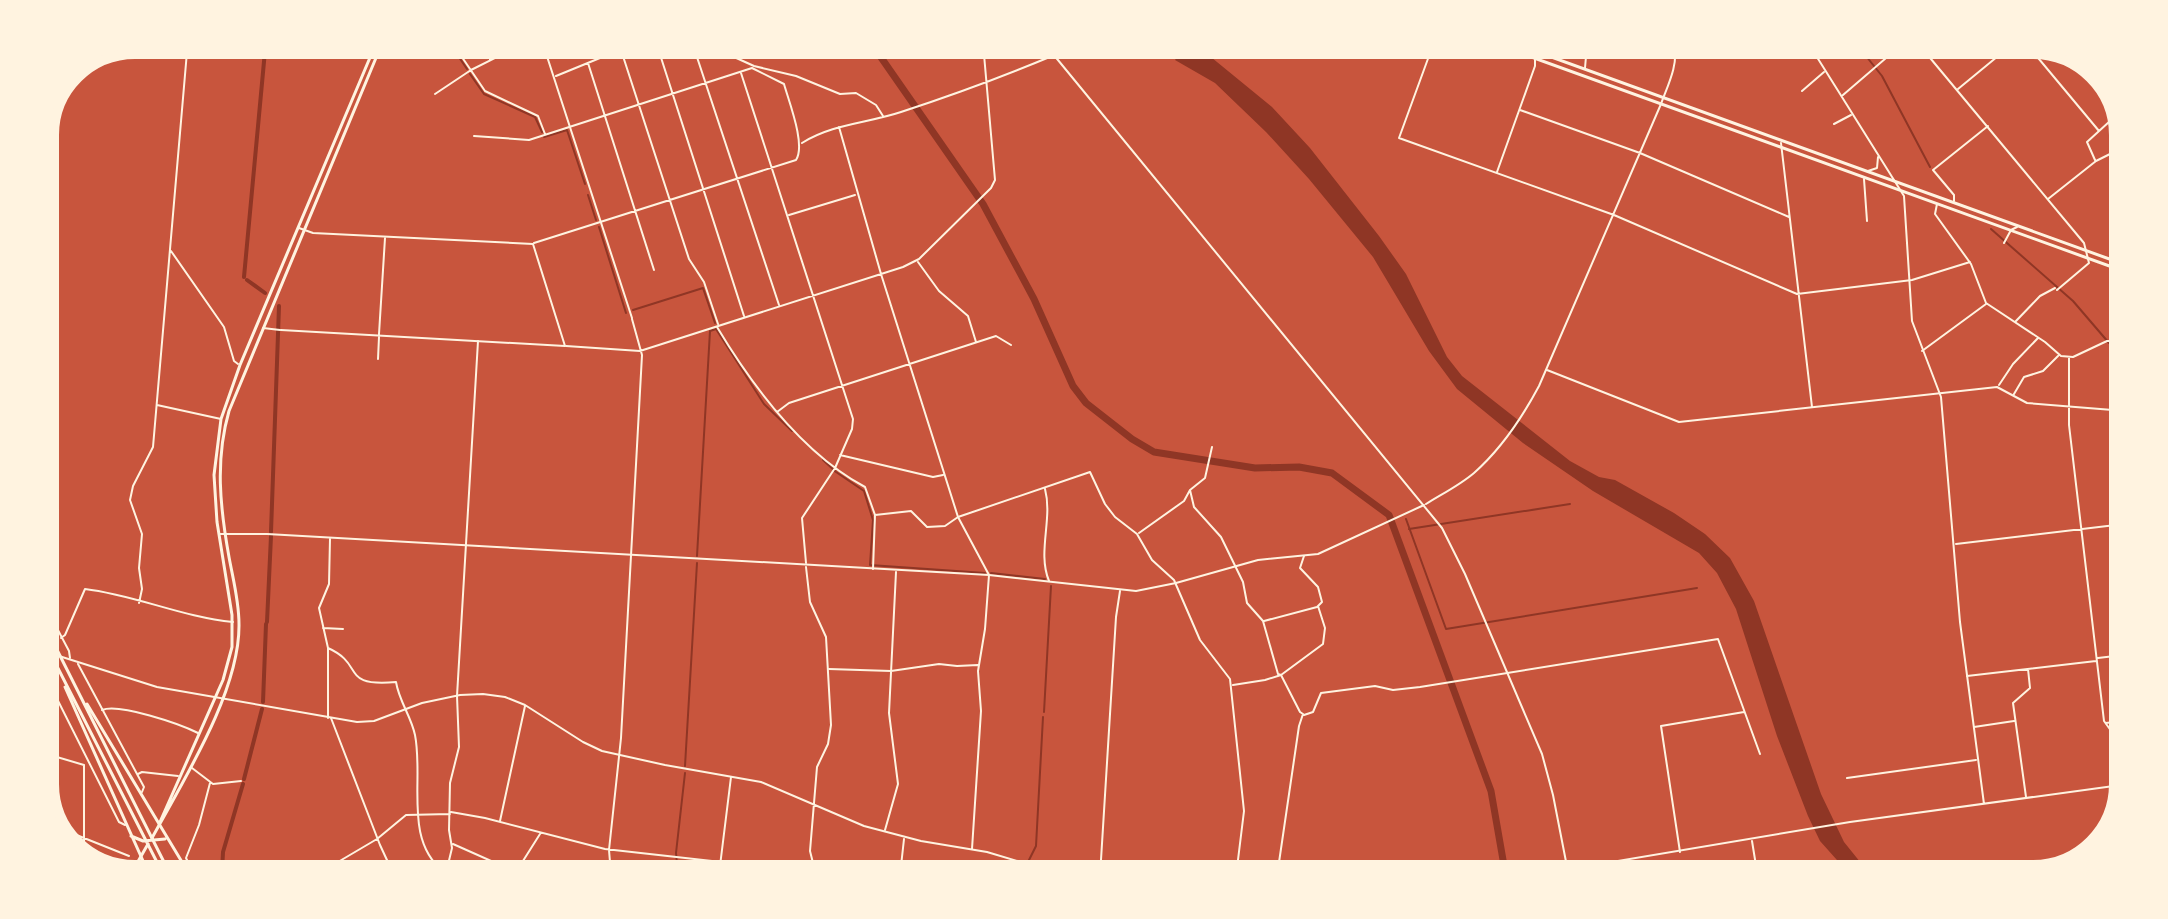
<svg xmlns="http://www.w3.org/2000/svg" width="2168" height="919" viewBox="0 0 2168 919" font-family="'DM Sans',sans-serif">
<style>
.water{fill:#8f3625}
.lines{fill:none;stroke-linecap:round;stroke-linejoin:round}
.stream{stroke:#8f3625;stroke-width:2}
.canal{stroke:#8f3625;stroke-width:4}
.river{stroke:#8f3625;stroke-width:7}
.minor{stroke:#fff3e0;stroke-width:2}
.tertiary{stroke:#fff3e0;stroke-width:2}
.primary{stroke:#fff3e0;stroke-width:3}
.trunk{stroke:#fff3e0;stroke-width:3}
.rim{fill:none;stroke:#fff3e0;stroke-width:10}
</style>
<rect width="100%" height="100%" fill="#c8553d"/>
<!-- water -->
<path class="water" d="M1187,44h8l77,63 38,41 69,88 27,38 41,83 15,19 108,85 29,16 16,3 59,33 31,21 25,24 24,43 67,193 23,48 29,36h-20l-33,-37 -12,-25 -31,-80 -41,-127 -19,-36 -18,-20 -106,-62 -70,-48 -66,-54 -28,-38 -56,-94 -64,-78 -43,-47 -51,-49 -40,-23z"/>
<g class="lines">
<!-- stream -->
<path class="stream" d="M448,41l19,28
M1858,46l24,30 48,91
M470,74l14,20 51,23 7,15
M544,137l23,-7 18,54
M588,195l8,25
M599,227l27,86
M1991,229l82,72 36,42h17
M633,310l70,-22 12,35
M823,460l13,12 28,19 9,29 -3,45 115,8
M1406,519l40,110 251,-41
M1409,529l161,-25
M697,556l13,-225 6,-2 48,75 28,27
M991,573l54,6
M1044,712l7,-126
M685,766l12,-203
M1028,862l8,-16 7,-129
M678,874l-2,-21 9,-80"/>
<!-- canal -->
<path class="canal" d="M244,277l22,-237
M247,280l18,13
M271,532l8,-226
M267,622l4,-86
M263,702l3,-78
M244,779l18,-70
M222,872l1,-20 20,-68"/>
<!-- river -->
<path class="river" d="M871,43l112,161 51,95 39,87 13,17 46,36 22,13 101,16 44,-1 33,6 57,42 102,276 15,86
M1172,44l15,10"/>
<!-- minor -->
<path class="minor" d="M451,41l34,50 53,25 7,18
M490,41v19
M656,42l88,274
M692,42l87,263
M714,42l9,10 31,14 42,10 44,18 16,-1 20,12 7,11
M1433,45l-34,93 215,77 183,79 115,-14 58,-18
M2029,47l70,84
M621,50l68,209 15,23 14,42
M1677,50l7,-4
M588,63l66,207
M1585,68l2,-23
M741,73l112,346 -1,10 -17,39 -33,50 4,45
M556,76l83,-34
M1958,89l51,-42
M1802,91l22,-19
M435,94l36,-24 58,-29
M1520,110l120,43 149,64
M1834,124l17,-9
M839,127l42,147 77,243 31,58 -4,54 -7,42 3,40 -9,138
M474,136l55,4 223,-72 32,16c5,18 22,61 12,76l-262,83
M802,143c30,-19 66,-20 99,-31 52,-17 101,-35 151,-56
M1781,143l31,264
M2095,160l-8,-18 34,-31
M1497,172l38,-106v-21
M1864,179l3,42
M2126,193h1
M2048,199l48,-38 32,-16
M1954,201v-6l-21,-25 55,-44
M1937,204l-2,10 36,50 15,39 59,39 16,14 12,1 34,-16h19
M789,215l66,-20
M2004,243l7,-13 6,-3
M171,251l53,76 10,34 4,3
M918,262l21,29 29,25 8,26
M2016,321l24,-25 15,-8
M717,327c36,60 85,126 148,160l10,28 -2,54
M263,328l17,2
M566,346l74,5 263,-84 16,-8 72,-71 4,-8 -12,-137
M1922,351l64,-47
M2069,358v67l35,296 18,25
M378,359l1,-22
M1547,370l132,52 318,-35 30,16 98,8
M1999,385l14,-21 25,-26
M2014,394l10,-17 19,-6 15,-15
M157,405l64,14
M777,412l12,-9 207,-67 15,9
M840,455l93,22 10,-2
M1045,489c8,30 -8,63 4,92
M1190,490l4,17 27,30 22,45 4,21 16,18 15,53 3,1 19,37 3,2 -4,12 -22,150
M1426,504c16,-10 34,-19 48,-31 26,-23 49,-57 65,-87l122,-282c6,-17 18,-40 13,-58
M875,515l36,-4 16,16 18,-1 13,-9 132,-45 15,32 10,13 22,17 15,26 22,20 26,60 30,39 14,132 -8,65
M1139,533l45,-32 6,-11 15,-12 7,-31
M1956,544l168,-20
M40,596l29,55 1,7
M139,603l3,-14 -3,-21 3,-34 -12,-34 3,-14 20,-39 35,-407
M1264,621l53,-14 5,-5 -4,-15 -18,-19 4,-12
M323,628l20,1
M61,638l4,-3 20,-46c50,6 97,28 148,33
M328,648c38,17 11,39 68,34 3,19 15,34 19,53 9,45 -12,105 29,137
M2098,658l25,-3
M78,664l66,123 -2,5
M40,665l79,157 6,3
M829,669l62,2 48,-7 18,2 21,-1
M1967,676l129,-15
M1233,685l32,-5 16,-5 42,-31 2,-16 -7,-22
M40,693l7,-12
M102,710c17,-7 78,14 96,23
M1304,715l9,-3 8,-19 54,-7 18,4 27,-3 298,-48 42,115
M328,718v-70l-9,-40 10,-24 1,-45
M331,718l49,127 13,28
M2106,723l16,-2
M1974,727l40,-6
M40,752l44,13
M192,768l21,16 28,-3
M138,774l4,-2 36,4
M1847,778l129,-18
M2026,797l-13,-94 17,-15 -2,-19
M451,812l34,6 120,31 116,13 23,12
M500,821l25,-115
M54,826l75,30
M885,830l13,-46 -9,-71 7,-141
M453,844l63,28 24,-38
M1680,852l-19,-126 83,-14
M84,860v-95
M193,872l-7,-14 13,-33 11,-42
M336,873l2,-11 39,-23 29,-24 44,-1
M446,873l6,-25 -3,-18 1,-47 9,-36 -2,-51 21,-355
M611,874l-2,-24 12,-112 21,-383 -10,-36
M719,874l12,-97
M900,875l4,-36
M1100,876l16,-259 4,-26"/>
<!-- tertiary -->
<path class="tertiary" d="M542,41l90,277
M1044,43l398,485 23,46 77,180 11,41 16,82
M1810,46l94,150 8,125 29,76 19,225 24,182
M1921,47l163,196 5,20 -32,27
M1843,95l57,-49
M1868,171l9,-3 1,-11
M281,330l284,16 -32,-102 -220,-11 -14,-5
M379,334l6,-96
M220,534h47l722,41 147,16 40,-8 82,-23 60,-6 106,-49
M806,567l4,35 16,35 5,88 -3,19 -11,23 -7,84 6,24
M40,650l117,37 200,35 17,-1 48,-18 38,-8 23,-1 22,3 20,8 58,37 19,9 63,14 96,17 103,44 57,15 66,11 77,23
M1752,841l6,37
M1522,877l328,-55 271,-37"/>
<!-- primary -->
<path class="primary" d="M160,822l63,-142 9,-33v-32l-15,-93 -3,-47 7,-56 19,-54 137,-324
M152,838c32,-59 88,-147 87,-214 0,-23 -6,-45 -10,-67 -9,-50 -14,-97 0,-146l154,-370
M132,872l16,-28"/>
<!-- trunk -->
<path class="trunk" d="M1498,45l628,227
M1518,45l608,220
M40,616l129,256
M40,633l122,239
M65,687l83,185
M87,704l101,168
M131,836l12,5 22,-2"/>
</g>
<!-- crop -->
<path d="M0 0H2168V919H0ZM135 54H2033A81 81 0 0 1 2114 135V784A81 81 0 0 1 2033 865H135A81 81 0 0 1 54 784V135A81 81 0 0 1 135 54Z" fill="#fff3e0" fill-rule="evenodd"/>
<path class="rim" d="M135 54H2033A81 81 0 0 1 2114 135V784A81 81 0 0 1 2033 865H135A81 81 0 0 1 54 784V135A81 81 0 0 1 135 54Z"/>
</svg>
